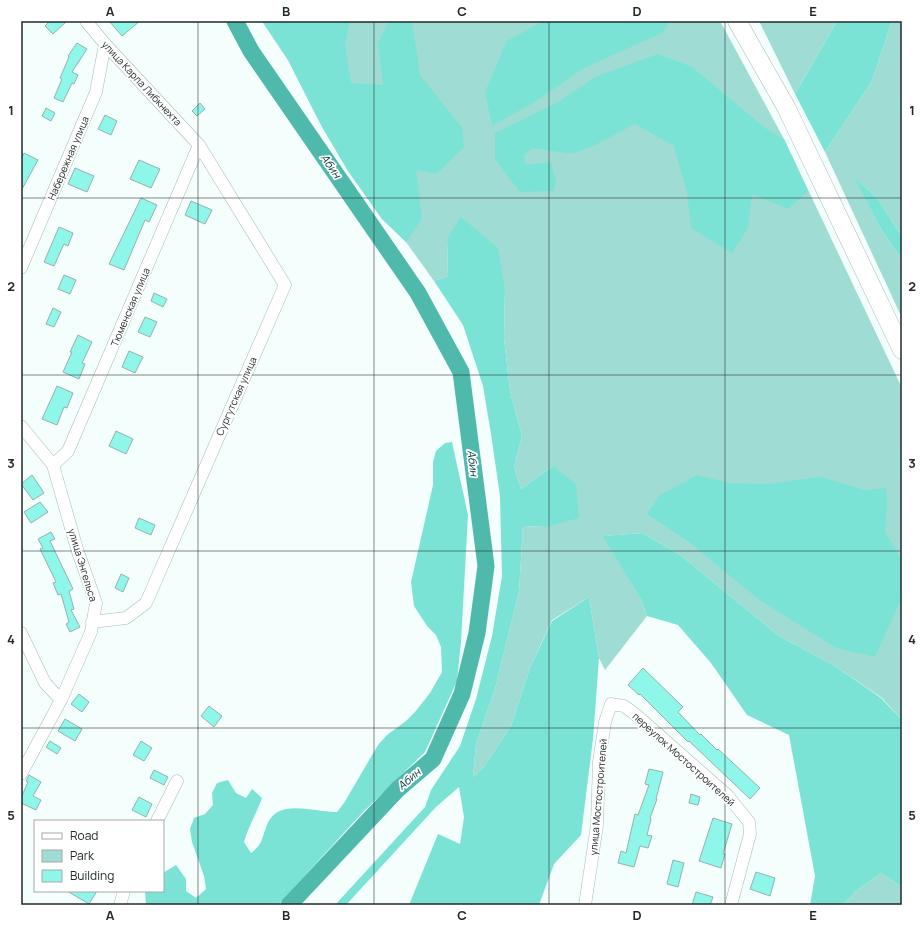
<svg xmlns="http://www.w3.org/2000/svg" width="923" height="926" viewBox="0 0 923 926" font-family="Manrope,sans-serif">
<style>
.green{fill:#9fdcd3}
.forest{fill:#7be3d5}
.lines{fill:none;stroke-linecap:round;stroke-linejoin:round}
.river{stroke:#4fb9ac;stroke-width:17}
.building{fill:#8ff7e9;stroke:#98b0ac}
.minor-casing{stroke:#a4bbb8;stroke-width:13}
.highway-casing{stroke:#a4bbb8;stroke-width:19}
.minor{stroke:#fff;stroke-width:12}
.highway{stroke:#fff;stroke-width:18}
.grid{fill:none;stroke:#212a29;stroke-width:1;stroke-opacity:0.55}
.labels{text-anchor:middle;stroke-width:3.5;stroke-linejoin:round;paint-order:stroke}
.street-label{font-size:10px;fill:#212a29;stroke:#fff}
.water-label{font-size:11px;font-style:italic;fill:#013530;stroke:#fff}
.neatline{fill:none;stroke:#212a29;stroke-width:1.5}
.grid-label{font-size:13px;text-anchor:middle;font-weight:bold;fill:#212a29}
</style>
<rect width="100%" height="100%" fill="#f4fefc"/>
<!-- green -->
<path class="green" d="M262,21h458l64,118 118,249v332l-20,-22 -47,-32 -56,-30 -100,-82 -37,-21 -38,3 37,64 6,16 -42,54 -6,-12 -10,-61 -37,23 -22,48 -19,58 -27,41 -11,10 3,-33 19,-55 24,-97 4,-66 23,1 7,-61 -32,23 -7,-22 8,-31 -12,-45 -6,-53 1,-49 -58,-50 1,37 -14,5 -28,-39 -24,-23 -34,-48 -30,-52 -30,-59z
M759,21h78l-42,73z
M892,21h10v216l-24,-38 -24,-22 27,52 21,31v58l-77,-166 47,-71z
M881,873l21,14v18h-59l13,-14z"/>
<!-- forest -->
<path class="forest" d="M262,21h88l-5,25 6,37 32,2 -5,-42 11,-22h23l8,54 42,53 2,19 -27,27 -21,-4 6,49 -16,23 -24,-23 -34,-48 -26,-44 -34,-67z
M543,21h127l-8,12 -78,35 -51,35 -41,23 -7,-34 22,-51z
M837,21h55l-20,60 -47,71 -30,-58z
M658,54l34,13 73,61 19,11 24,52 -20,18 -36,-15 -4,34 -16,25 -41,-25 -4,-36 -13,-46 -39,-22 -38,20 -25,10 -39,-6 -9,7 1,10 26,-3 5,20 -3,9 -33,1 -25,-33v-26l63,-31 39,-26z
M853,176l25,23 24,38v23l-21,-31z
M461,217l37,31 7,41 -1,49 6,53 12,45 -8,31 7,22 32,-23 23,18 3,34 -33,9 -23,-1 -4,66 -24,97 -19,55 -3,33 11,-10 27,-41 19,-58 22,-47 37,-24 10,61 -6,81 -12,96 -27,29 -15,41h-130l29,-71 22,10 4,-27 -5,-30 -23,20 -90,98h-11l90,-98 6,-17 29,-44 16,-47 16,-63 10,-60 -2,-80 -9,-62 -8,-48 -20,-61 -29,-44 14,-5 -1,-37z
M452,442l16,73 -7,127 -4,39 -32,71 -63,61 -84,92h-132l-1,-14h18v-18l13,-8 10,14v12l10,7 10,-9 -2,-13 -12,-34 -2,-13 4,-11 11,-4 8,-9 -1,-12 5,-10 11,-3 8,13 10,5 6,-9 10,9c-5,15 -14,29 -18,44l7,11c13,-10 10,-14 16,-28 11,-28 48,-12 70,-13l7,-9 34,-58 9,-10 19,-14 9,-9 15,-19 12,-21 -1,-25 -5,-12 -9,-9 -13,-20 -3,-24 22,-97v-23l3,-11 9,-8z
M697,475l32,8 40,1 51,-7 45,13 21,-2 1,19 -2,25 17,29v36l-27,60 -39,-9 -78,-49 -69,-57 -42,-28 13,-19z
M642,533l37,21 100,82 56,30 46,32 21,22v167l-21,-14 -25,18 -13,14h-33l5,-29 -26,-141 -42,-20 -36,-52 -33,-38 -31,-9 -6,-16 -38,-64z"/>
<g class="lines">
<!-- river -->
<path class="river" d="M235,21l16,30 167,242 43,79 25,194 -9,67 -15,61 -29,65 -35,30 -109,116"/>
</g>
<!-- building -->
<path class="building" d="M50,21h17l-14,13 -8,-8z
M109,21h31l-18,15z
M77,43l10,6 -15,23 6,3 -4,9 -2,-1 -9,19 -9,-4 8,-19 -2,-1 9,-21 -1,-1z
M200,103l5,6 -8,7 -5,-5z
M46,108l9,5 -4,8 -9,-5z
M105,115l12,6 -6,14 -13,-6z
M24,153l14,7 -17,31v-32z
M139,160l21,9 -9,19 -21,-9z
M75,168l19,8 -7,16 -19,-8z
M141,198l16,7 -8,17 -4,-2 -21,50 -15,-6z
M191,201l21,9 -7,14 -20,-9z
M59,227l14,6 -5,13 -4,-2 -10,22 -10,-4z
M64,275l12,5 -6,14 -12,-5z
M154,293l13,6 -4,8 -12,-6z
M53,308l8,4 -7,15 -8,-3z
M145,317l12,5 -7,15 -12,-5z
M78,335l14,7 -10,21 3,1 -6,15 -16,-7 9,-20h-2z
M129,351l14,6 -8,16 -13,-6z
M57,386l16,7 -6,15 -3,-1 -7,18 -15,-6z
M116,431l17,8 -7,15 -17,-8z
M32,475l12,18 -11,7 -12,-16z
M40,502l8,10 -17,11 -7,-11z
M139,518l16,7 -4,10 -16,-7z
M51,532l4,7 -5,2 23,48 -4,2 5,18 -3,1 9,17 -10,5 -4,-8 3,-2 -8,-28 -3,1 -5,-12 3,-1 -16,-33 3,-1 -5,-9z
M121,574l8,4 -6,14 -8,-4z
M643,668l40,39 -5,5 22,23 1,-1 16,16 1,-1 42,39 -10,11 -61,-58 -1,1 -48,-48 -1,1 -11,-10z
M79,694l10,8 -7,10 -11,-8z
M209,706l13,10 -8,11 -13,-11z
M65,719l17,10 -7,12 -17,-10z
M50,741l11,7 -4,6 -11,-7z
M141,741l11,7 -8,13 -11,-6z
M649,769l14,3 -7,27h1l-7,19 1,1 -4,16 5,1 -4,12 -8,-2 -6,21 -16,-4 3,-12 5,2 9,-39 3,1 11,-30 -4,-1z
M154,770l14,7 -4,8 -14,-7z
M29,775l12,7 -8,14 8,4 -5,10 -15,-7v-5l7,-16 -2,-1z
M691,794l9,3 -2,8 -9,-2z
M139,797l13,7 -6,13 -14,-7z
M713,818l19,6 -9,30h2l-4,14 -22,-7z
M673,860l11,3 -6,24 -11,-3z
M756,872l19,6 -5,18 -20,-7z
M67,891h30l-8,13z
M696,892l17,5 -3,8h-18z"/>
<g class="lines">
<defs>
<path id="minor" d="M86,21l19,23 94,101 86,140 -139,318 -20,15 -34,4
M21,268l75,-176 9,-48
M21,426l32,39 24,84 19,54 -5,29 -30,68 -40,74
M53,465l15,-14 131,-306
M21,633l24,50 16,17
M157,821l20,-40
M120,905l4,-14
M585,905l12,-80 2,-63 6,-40 6,-18 13,2 11,8 92,81 22,27 1,12 -19,71"/>
<path id="highway" d="M737,21l49,86 116,243"/>
</defs>
<!-- minor casing -->
<use href="#minor" class="minor-casing"/>
<!-- highway casing -->
<use href="#highway" class="highway-casing"/>
<!-- minor -->
<use href="#minor" class="minor"/>
<!-- highway -->
<use href="#highway" class="highway"/>
</g>
<!-- grid -->
<path class="grid" d="M198,21v884M374,21v884M549,21v884M725,21v884M21,198h881M21,375h881M21,551h881M21,728h881"/>
<g class="labels">
<!-- street labels -->
<g class="street-label">
<text transform="translate(142 83) rotate(47)" y="4">улица Карла Либкнехта</text>
<text transform="translate(68 158) rotate(-67)" y="4">Набережная улица</text>
<text transform="translate(130 307) rotate(-67)" y="4">Тюменская улица</text>
<text transform="translate(236 396) rotate(-66)" y="4">Сургутская улица</text>
<text transform="translate(83 565) rotate(73)" y="4">улица Энгельса</text>
<text transform="translate(684 759) rotate(42)" y="4">переулок Мостостроителей</text>
<text transform="translate(598 797) rotate(-85)" y="4">улица Мостостроителей</text>
</g>
<!-- water labels -->
<g class="water-label">
<text transform="translate(331 166) rotate(55)" y="4">Абин</text>
<text transform="translate(473 463) rotate(83)" y="4">Абин</text>
<text transform="translate(409 779) rotate(-41)" y="4">Абин</text>
</g>
</g>
<!-- border -->
<rect width="923" height="926" fill="none" stroke="#ffffff" stroke-width="44"/>
<!-- legend -->
<rect x="34" y="820" width="130" height="72" fill="#ffffff" stroke="#a6aaa9"/>
<rect x="42" y="833" width="20" height="6" fill="#ffffff" stroke="#a6aaa9"/>
<text x="70" y="840" font-size="12" fill="#212a29">Road</text>
<rect x="42" y="850" width="20" height="12" fill="#9fdcd3" stroke="#a6aaa9"/>
<text x="70" y="860" font-size="12" fill="#212a29">Park</text>
<rect x="42" y="870" width="20" height="12" fill="#8ff7e9" stroke="#a6aaa9"/>
<text x="70" y="880" font-size="12" fill="#212a29">Building</text>
<rect x="22" y="22" width="879" height="882" class="neatline"/>
<g class="grid-label">
<text x="110" y="16">A</text>
<text x="286" y="16">B</text>
<text x="462" y="16">C</text>
<text x="637" y="16">D</text>
<text x="813" y="16">E</text>
<text x="11" y="115">1</text>
<text x="912" y="115">1</text>
<text x="11" y="291">2</text>
<text x="912" y="291">2</text>
<text x="11" y="468">3</text>
<text x="912" y="468">3</text>
<text x="11" y="644">4</text>
<text x="912" y="644">4</text>
<text x="11" y="820">5</text>
<text x="912" y="820">5</text>
<text x="110" y="920">A</text>
<text x="286" y="920">B</text>
<text x="462" y="920">C</text>
<text x="637" y="920">D</text>
<text x="813" y="920">E</text>
</g>
</svg>
